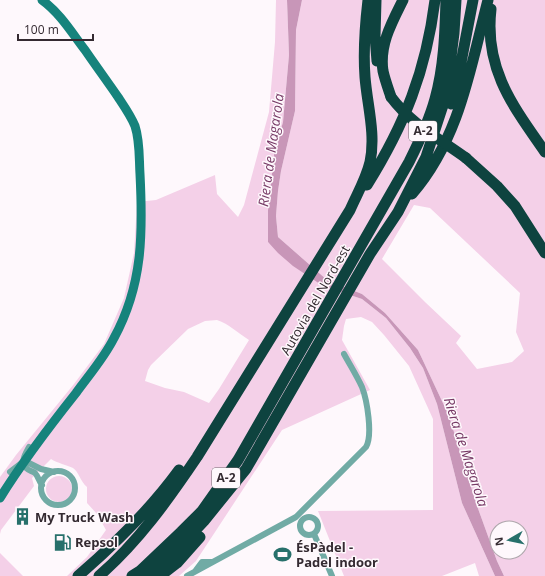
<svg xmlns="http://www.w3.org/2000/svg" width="545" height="576" viewBox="0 0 545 576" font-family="'Open Sans',sans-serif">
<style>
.green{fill:#f4d0e8;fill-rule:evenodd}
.water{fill:#c896b8}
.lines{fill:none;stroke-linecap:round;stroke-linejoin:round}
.street{stroke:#71aba5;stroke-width:6}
.secondary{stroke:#16837c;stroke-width:9}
.highway{stroke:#0e433f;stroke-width:11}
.highway-bridge{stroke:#0e433f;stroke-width:11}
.labels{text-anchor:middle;stroke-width:3;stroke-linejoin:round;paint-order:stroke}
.shield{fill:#fef8fc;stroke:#71686e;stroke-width:1}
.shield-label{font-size:12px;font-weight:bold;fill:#342a31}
.street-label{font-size:13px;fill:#342a31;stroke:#fef8fc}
.poi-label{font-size:13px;font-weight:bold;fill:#342a31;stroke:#fef8fc;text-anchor:start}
.water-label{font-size:14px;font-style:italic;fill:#773a66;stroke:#fef8fc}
</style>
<rect width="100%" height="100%" fill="#fef8fc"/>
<!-- green -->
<path class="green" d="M276,0h11l2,55 -6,67 -9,33 -6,55v32l55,44 39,13 24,19 24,30 13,20 14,36 25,99 33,73h-16l-4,-13 -33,13h-98l-26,-65 115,-1v-91l-24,-53 -25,-31 -12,-13 -11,-5 -15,2 -2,7 -2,14 28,50 -88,40 -86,131 -17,15h-112l20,-19 19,-27 -9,-16 -10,-11v-16c-7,-6 -8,-15 -14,-19 -6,-3 -16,-5 -22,-9l-19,19 2,8 -33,44 -1,4v-57l16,-22 58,-71 30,-40 20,-46 10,-45 3,-51 19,-2 59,-25 2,19 21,23 6,-12 25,-93 6,-70zM217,320c12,4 21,13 32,20l-30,49 -10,14 -25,-11 -19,-4 -20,-7 3,-11 3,-5 37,-36 17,-8z
M302,0h243v576h-41l-7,-15 -21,-58 -27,-87 -31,-66 -33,-37 -23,-19 -35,-14 -49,-43 -2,-21 2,-25 3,-20 14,-60 1,-81zM414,205l16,3 90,85 -4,39 8,19 -12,11 -35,7 -21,-26 5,-7 -36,-34 -43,-43zM497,528h24v24h-24z
M46 489a13 13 0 1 1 26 0a13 13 0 1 1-26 0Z
M0,553l23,23h-23z"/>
<!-- water -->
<path class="water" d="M287,0h15l-6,30 -1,81 -14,60 -3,20 -2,25 2,21 49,43 35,14 23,19 33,37 31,66 27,87 21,58 7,15h-9l-33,-73 -25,-99 -14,-36 -13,-20 -24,-30 -24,-19 -39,-13 -30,-20 -15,-13 -10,-11v-32l6,-55 9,-33 6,-67z"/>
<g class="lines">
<!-- street -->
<path class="street" d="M29,447c-3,6 -9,14 -3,21 3,3 6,3 9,5 3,3 4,8 7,12
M41 488a17 17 0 1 1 34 0a17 17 0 1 1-34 0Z
M10,472l13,-10h4l14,7 13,3
M300 526a9 9 0 1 1 18 0a9 9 0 1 1-18 0Z
M314,534l18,42
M196,570l6,-8h10
M187,576l109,-59 70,-70c7,-12 1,-47 -4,-60 -5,-11 -12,-22 -18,-33"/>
<!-- secondary -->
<path class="secondary" d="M0,498c23,-37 49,-71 76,-105 13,-18 28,-35 38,-55 29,-53 29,-105 26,-164 -1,-16 0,-33 -5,-48 -4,-10 -11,-20 -17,-29 -11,-16 -22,-31 -33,-47 -13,-17 -25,-37 -43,-50"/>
<!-- highway -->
<path class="highway" d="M376,0l-1,36 2,25
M491,9c-7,60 22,97 54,143
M391,97c-3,-9 -6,-17 -8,-26 -4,-26 9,-49 20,-71
M451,104l8,-31 14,-73
M466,158l31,28 18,20 30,47
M367,185c38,-61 59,-114 68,-185
M412,194c48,-56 58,-125 76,-194
M78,576c37,-32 72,-66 101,-106
M99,576c39,-34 69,-76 98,-119l153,-247c7,-16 16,-31 20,-48 6,-28 -3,-58 -5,-85 -2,-26 0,-51 3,-77
M132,576l8,-5 41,-39 21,-21 36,-51 171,-298c10,-20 20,-41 26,-63 9,-32 10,-66 11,-99
M148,576l25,-22 31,-33 42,-52 124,-215 28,-42 28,-55 20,-61 8,-63 2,-33
M160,576l17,-13 23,-26"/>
<!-- highway-bridge -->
<path class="highway-bridge" d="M391,97c20,27 49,42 75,61"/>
</g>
<!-- icons -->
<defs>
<symbol id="building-bare" viewBox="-9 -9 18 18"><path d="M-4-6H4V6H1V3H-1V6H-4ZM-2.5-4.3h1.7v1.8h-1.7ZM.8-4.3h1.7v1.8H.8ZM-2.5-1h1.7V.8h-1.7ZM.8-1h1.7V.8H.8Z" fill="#27706b" stroke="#fef8fc" stroke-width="2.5" paint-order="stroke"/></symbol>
<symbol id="fuel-bare" viewBox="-9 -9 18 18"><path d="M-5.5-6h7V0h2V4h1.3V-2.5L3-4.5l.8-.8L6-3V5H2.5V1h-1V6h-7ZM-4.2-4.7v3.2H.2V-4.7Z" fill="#27706b" stroke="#fef8fc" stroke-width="2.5" paint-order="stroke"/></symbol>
<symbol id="stadium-bare" viewBox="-9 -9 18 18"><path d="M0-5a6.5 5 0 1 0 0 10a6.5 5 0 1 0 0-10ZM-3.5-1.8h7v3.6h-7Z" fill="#27706b" stroke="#fef8fc" stroke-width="2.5" paint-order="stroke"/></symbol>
</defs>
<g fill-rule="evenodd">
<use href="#building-bare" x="10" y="504" width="25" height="25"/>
<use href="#fuel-bare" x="50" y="530" width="25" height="25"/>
<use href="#stadium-bare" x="270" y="542" width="25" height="25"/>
</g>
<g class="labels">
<!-- shield labels -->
<g class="shield">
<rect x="409" y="121" width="28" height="20" rx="3"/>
<rect x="212" y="468" width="28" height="20" rx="3"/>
</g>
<g class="shield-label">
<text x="423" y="135">A-2</text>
<text x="226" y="482">A-2</text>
</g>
<!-- street labels -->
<g class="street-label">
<text transform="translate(315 300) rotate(-60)" y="5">Autovia del Nord-est</text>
</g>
<!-- poi labels -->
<g class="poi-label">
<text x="35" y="522">My Truck Wash</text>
<text x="75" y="547">Repsol</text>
<text x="296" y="552">ÉsPàdel -<tspan x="296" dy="15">Padel indoor</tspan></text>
</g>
<!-- water labels -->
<g class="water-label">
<text transform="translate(271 150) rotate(-82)" y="5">Riera de Magarola</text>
<text transform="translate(466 452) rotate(72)" y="5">Riera de Magarola</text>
</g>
</g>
<!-- north arrow -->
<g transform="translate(509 540) rotate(261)"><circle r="19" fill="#fef8fc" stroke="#ada6ab"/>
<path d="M0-3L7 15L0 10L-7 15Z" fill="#27706b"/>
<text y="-6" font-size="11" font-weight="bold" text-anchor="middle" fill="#342a31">N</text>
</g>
<!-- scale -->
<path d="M18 34v6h75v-6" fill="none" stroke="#342a31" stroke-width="2"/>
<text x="24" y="34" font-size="12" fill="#342a31" stroke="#fef8fc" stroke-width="3" paint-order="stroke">100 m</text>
</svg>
